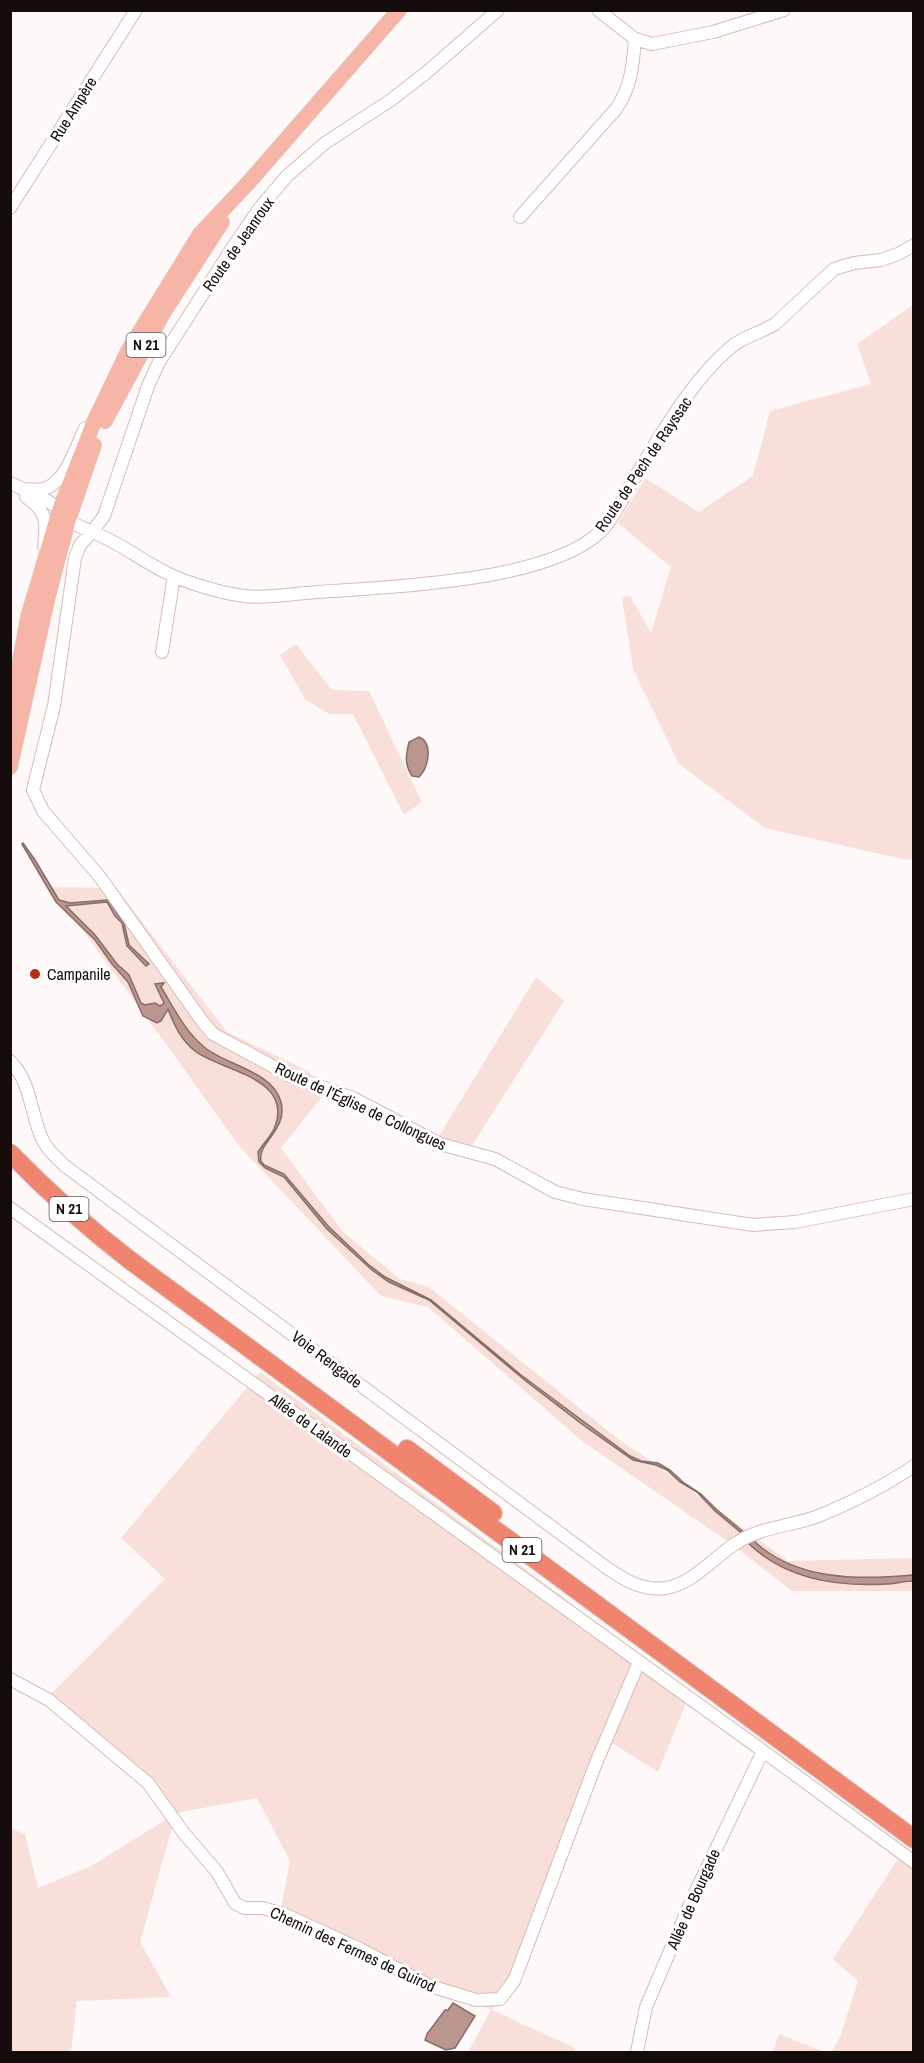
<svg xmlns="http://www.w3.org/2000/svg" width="924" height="2063" viewBox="0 0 924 2063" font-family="'Archivo Narrow',sans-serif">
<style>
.green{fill:#f9dfd9}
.water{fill:#ba968e;stroke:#886d67;stroke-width:1.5}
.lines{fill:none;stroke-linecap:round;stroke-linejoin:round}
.minor-casing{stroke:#d4bcb7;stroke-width:14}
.major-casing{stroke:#d5d3d3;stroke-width:16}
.highway-casing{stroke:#d5d3d3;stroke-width:20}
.minor{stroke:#fff;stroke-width:12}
.major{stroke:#f7b5a8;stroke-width:15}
.highway{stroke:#f1846e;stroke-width:18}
.poi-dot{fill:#b82c10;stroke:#fff;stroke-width:2}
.labels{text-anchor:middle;stroke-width:6;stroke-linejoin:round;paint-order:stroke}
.shield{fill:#fff;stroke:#5b5654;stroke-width:1.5}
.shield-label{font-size:15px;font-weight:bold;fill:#150d0b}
.street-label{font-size:16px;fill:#150d0b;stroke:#fff}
.poi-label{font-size:16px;fill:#150d0b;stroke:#fff;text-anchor:start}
</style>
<rect width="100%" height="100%" fill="#fef9f8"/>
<!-- green -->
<path class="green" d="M913,305l1,554 -7,1 -142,-32 -86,-64 -46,-95 -11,-72 8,-1 21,37 20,-66 -53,-44 27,-45 54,34 54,-36 17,-65 101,-27 -14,-40z
M296,644l36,46 37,1 53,111 -18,13 -51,-101h-24l-24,-15 -25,-44z
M51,887l65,1 111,144 81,39 16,23 -43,54 62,84 57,47 29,8 193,155 29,19 137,100 125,-3v33h-121l-62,-48 -148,-102 -154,-134 -47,-11 -142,-150 -76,-106z
M536,977l28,24 -93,146 -35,-6z
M260,1372l304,226 122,105 -28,69 -46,-29 -91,211 -29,56 83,38 -1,4h-106l23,-42 -210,-102 9,-47 -33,-63 -81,15 -36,129 31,55 -94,4 -6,51h-60l-1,-224 15,6 13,54 55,-23 83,-52 -125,-119 114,-115 -44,-41z
M903,1851l10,9v192h-81l8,-15 18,-56 -25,-22z
M779,2034l46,18h-52z"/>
<!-- water -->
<path class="water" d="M419,737c15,6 9,31 0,40l-7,-1c-8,-12 -6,-21 -3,-34z
M23,843l12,17 24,40 11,3 38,-3 16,23 5,22 20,19 -3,2 -19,-20 -5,-23 -7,-7 -8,-14 -41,4 29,29 22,29 12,11 12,28 4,2 10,-2 5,3 4,-3 -9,-19 9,-1 -3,4c13,21 23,43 43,60 21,18 69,24 77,55 7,29 -24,40 -20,59l3,4 20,9 45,53 40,38 16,12 46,23 90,75 109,81 11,5 17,2 12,7 14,13 17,11 16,16 29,24 -2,1 -29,-24 -18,-19 -17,-10 -13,-12 -11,-5 -23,-5 -50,-35 -56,-43 -98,-82 -40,-18 -17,-12 -45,-41 -43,-52 -19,-9 -6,-6 -1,-10c5,-8 12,-15 16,-23 22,-52 -54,-58 -79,-78 -14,-11 -21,-26 -27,-42l-7,12 -4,2 -14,-7 -15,-34 -16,-18 -17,-24 -39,-38 -34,-58z
M753,1540c42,41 106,40 160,35v6c-9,0 -18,3 -27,3 -51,3 -101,-5 -138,-41z
M453,2003l22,13 -20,32 -9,2 -21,-10 2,-6 18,-24h3z"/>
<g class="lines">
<defs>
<path id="minor" d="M598,10l37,29 17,5 61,-12 71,-22
M10,208l126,-198
M520,217l96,-108c15,-21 17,-44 19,-70
M914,245l-16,9 -17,6 -27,3 -20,6 -59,55c-14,9 -31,12 -44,23 -40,34 -69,86 -96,130 -11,18 -20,40 -34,54 -51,51 -212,56 -283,61 -20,1 -54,7 -73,4 -21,-2 -58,-13 -78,-23 -25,-12 -48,-31 -75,-41l-12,13 -5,13 -21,148 -21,84 10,21 57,66 102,144 11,13 78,42 62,22 87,46 55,15 60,33 28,7 170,26 42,-3 119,-23
M10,483l33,15 17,11 8,12 24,11 12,-16 44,-130 11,-24 72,-112 28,-41 28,-33 38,-33 66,-43 36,-28 71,-62
M30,489c32,8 45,-40 55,-61
M26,497c21,14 21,25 18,49
M162,652l12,-76
M10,1061c22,22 20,53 33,80 5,10 14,17 22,25l542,402c19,13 36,23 59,20 29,-5 48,-32 72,-46 25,-16 56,-16 83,-27 31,-13 65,-30 93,-49
M10,1208l753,543 151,111
M10,1679l39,21 99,83 35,49 34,40 18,31 9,5h19l23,7 74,34 70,37 46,14 24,-1 14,-18 82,-218 43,-101
M637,2052l9,-45 47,-110 70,-146"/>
<path id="major" d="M105,421l57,-106 60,-93
M10,715l18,-98 32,-108 34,-87 34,-71 72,-117 49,-52 150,-172
M10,767l38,-171 20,-75 26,-76"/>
<path id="highway" d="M10,1153c38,39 78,75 121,108l783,578
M407,1449l86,64"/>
</defs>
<!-- minor casing -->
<use href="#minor" class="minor-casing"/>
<!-- major casing -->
<use href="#major" class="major-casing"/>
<!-- highway casing -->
<use href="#highway" class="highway-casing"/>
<!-- minor -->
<use href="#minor" class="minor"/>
<!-- major -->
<use href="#major" class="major"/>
<!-- highway -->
<use href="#highway" class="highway"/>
</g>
<!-- markers -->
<circle class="poi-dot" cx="35" cy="974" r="6"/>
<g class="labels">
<!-- shield labels -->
<g class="shield">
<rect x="126.5" y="333" width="39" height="24" rx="4.5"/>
<rect x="49.5" y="1197" width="39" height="24" rx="4.5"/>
<rect x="502.5" y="1538" width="39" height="24" rx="4.5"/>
</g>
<g class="shield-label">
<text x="146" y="350">N 21</text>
<text x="69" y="1214">N 21</text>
<text x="522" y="1555">N 21</text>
</g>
<!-- street labels -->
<g class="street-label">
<text transform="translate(73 109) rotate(-58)" y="6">Rue Ampère</text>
<text transform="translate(238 244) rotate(-55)" y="6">Route de Jeanroux</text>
<text transform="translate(643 464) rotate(-56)" y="6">Route de Pech de Rayssac</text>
<text transform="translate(361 1106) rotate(25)" y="6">Route de l’Église de Collongues</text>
<text transform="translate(327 1359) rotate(37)" y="6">Voie Rengade</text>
<text transform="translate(311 1425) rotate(36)" y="6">Allée de Lalande</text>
<text transform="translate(693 1899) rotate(-66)" y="6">Allée de Bourgade</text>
<text transform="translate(353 1949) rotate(25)" y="6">Chemin des Fermes de Guirod</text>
</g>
<!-- poi labels -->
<g class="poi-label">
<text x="47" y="980">Campanile</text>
</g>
</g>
<!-- border -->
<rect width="924" height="2063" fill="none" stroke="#150d0b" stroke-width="24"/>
</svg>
